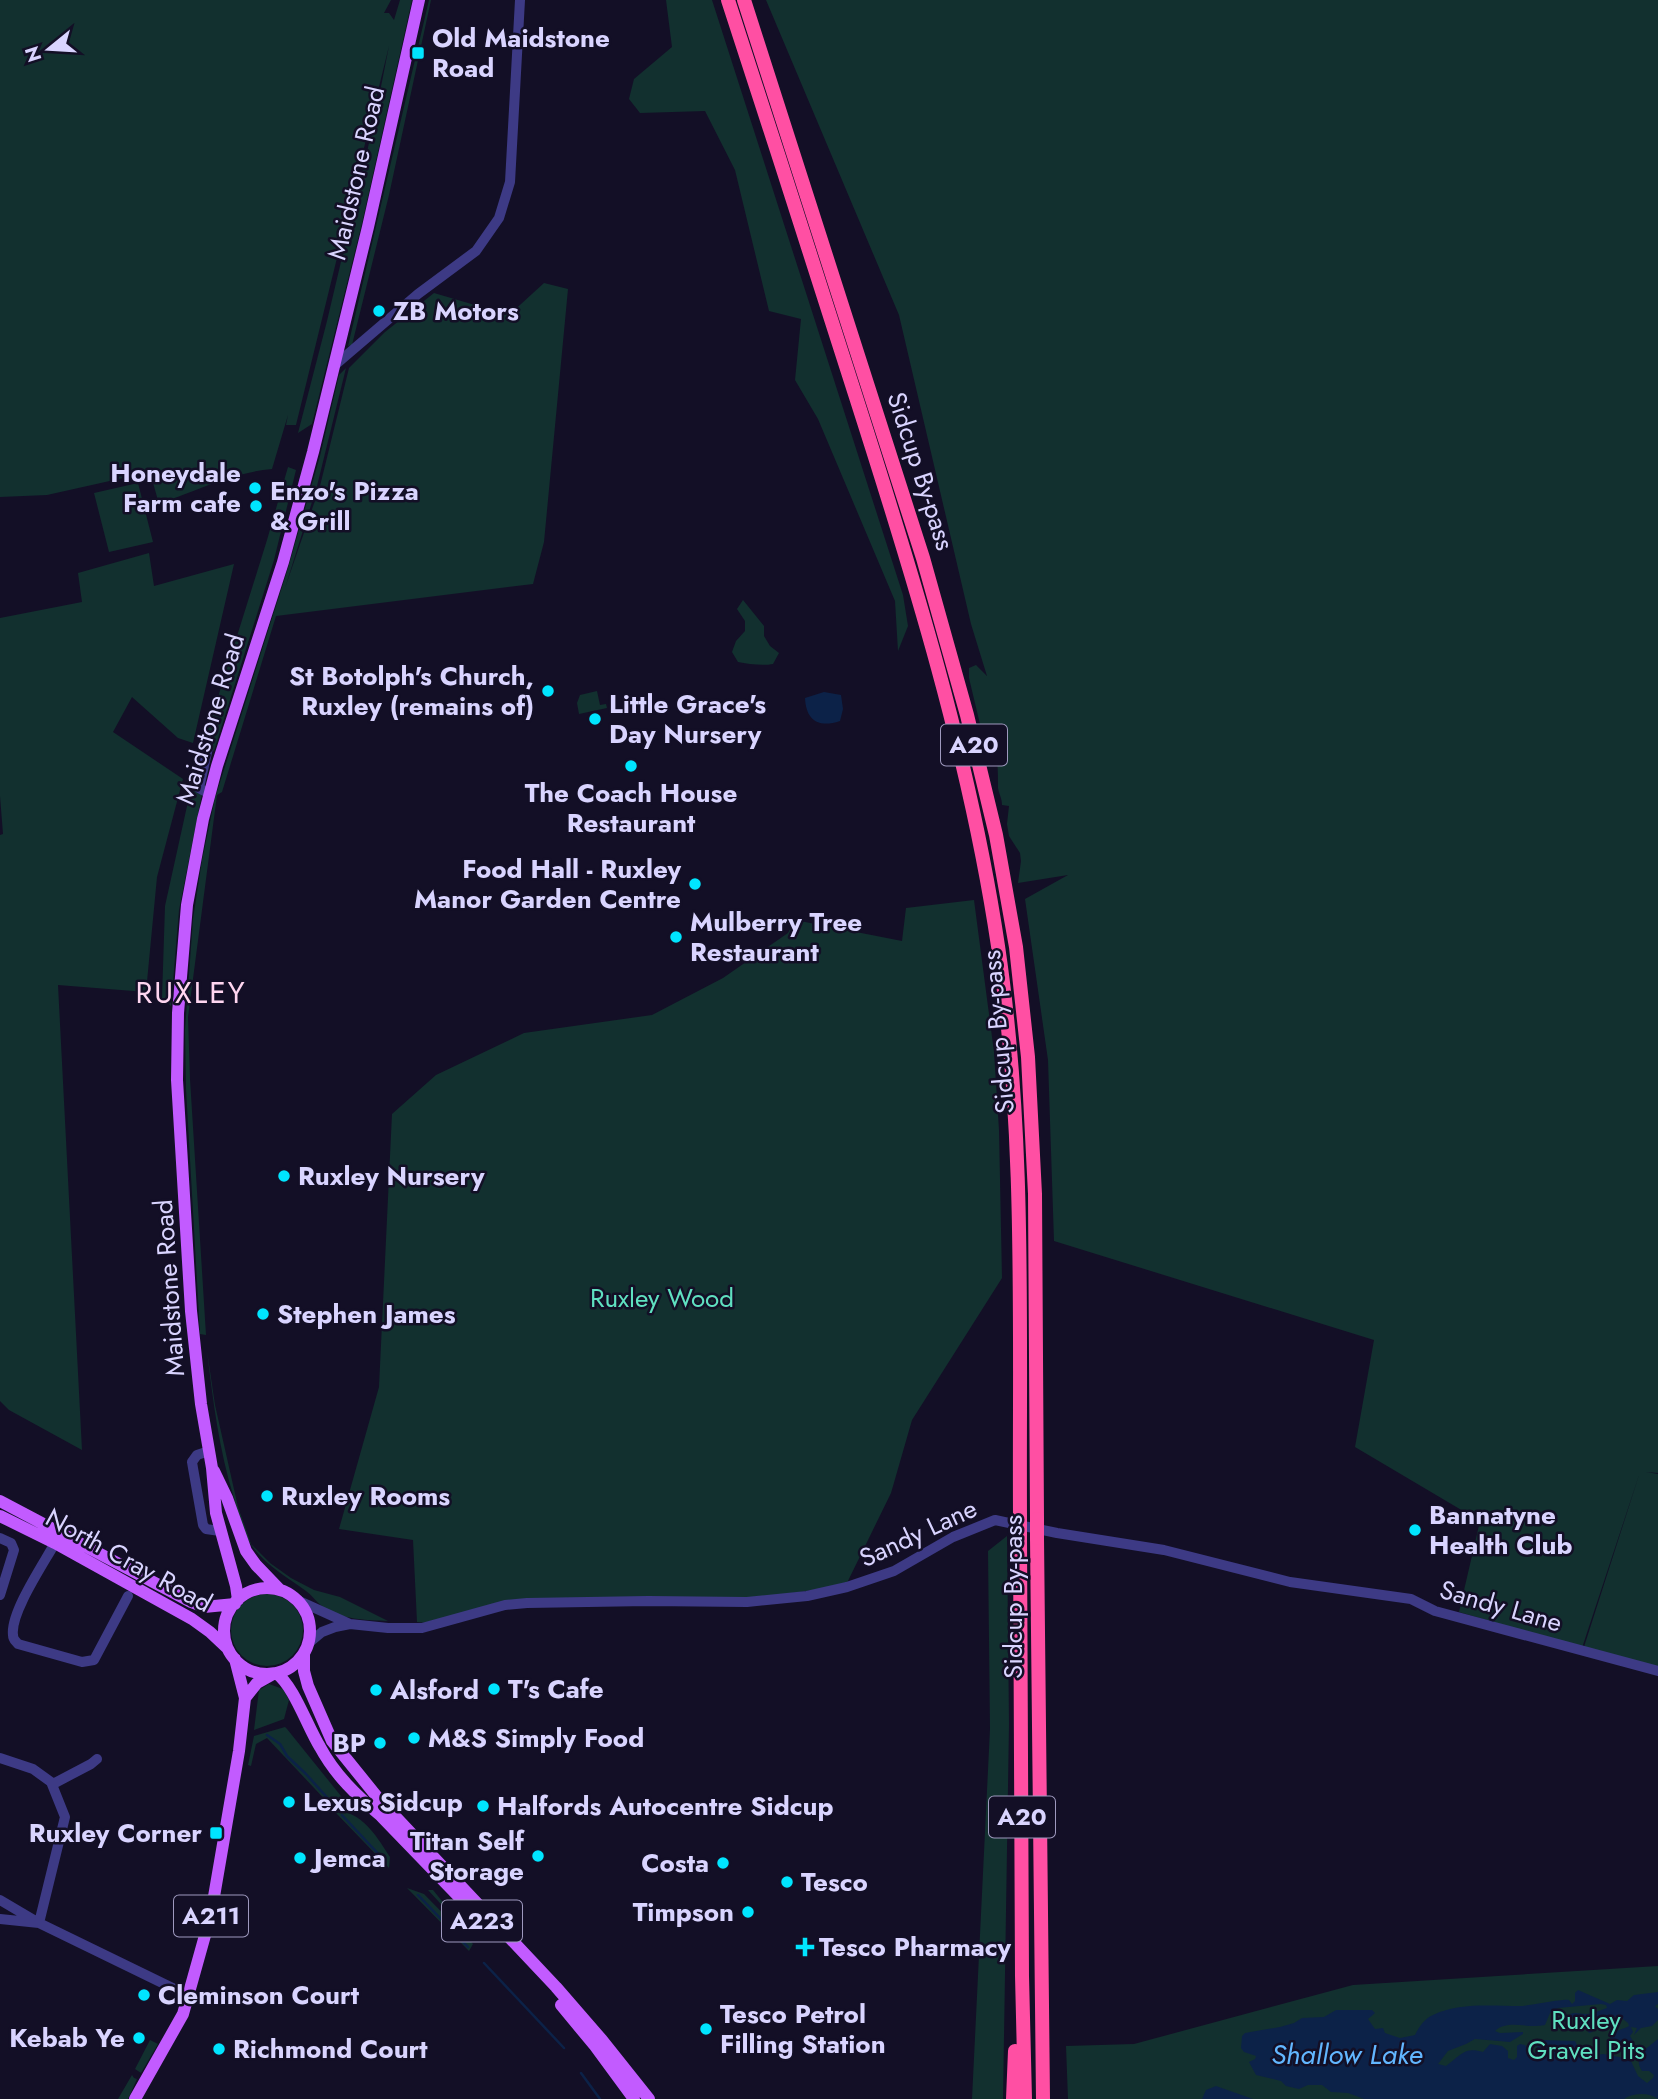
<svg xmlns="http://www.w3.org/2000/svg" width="1658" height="2099" viewBox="0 0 1658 2099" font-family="Jost,sans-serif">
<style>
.green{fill:#12302f}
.water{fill:#0c2248}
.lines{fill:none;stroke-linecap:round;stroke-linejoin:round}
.stream{stroke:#0c2248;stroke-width:2.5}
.minor{stroke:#3d3a85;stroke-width:10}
.major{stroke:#c25bff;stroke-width:12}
.highway{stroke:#ff4fa3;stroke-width:14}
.highway-bridge{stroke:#ff4fa3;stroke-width:14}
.poi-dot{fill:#00e5ff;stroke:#130f26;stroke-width:2.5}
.labels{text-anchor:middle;stroke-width:5;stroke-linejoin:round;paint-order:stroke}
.shield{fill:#130f26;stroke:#9e99be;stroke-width:2}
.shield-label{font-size:24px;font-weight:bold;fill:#d9d4ff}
.poi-label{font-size:26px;font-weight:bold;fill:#d9d4ff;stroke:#130f26;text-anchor:start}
.street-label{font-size:26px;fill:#d9d4ff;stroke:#130f26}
.park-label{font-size:26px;fill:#5fe0c0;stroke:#130f26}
.water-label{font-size:28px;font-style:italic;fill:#62b6ff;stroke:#130f26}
.quarter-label{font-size:30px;letter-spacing:2px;fill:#ffd6f0;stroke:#130f26}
</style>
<rect width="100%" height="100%" fill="#130f26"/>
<!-- green -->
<path class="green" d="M0,0h391l-7,13h5l5,7 6,-20h12l-50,223 -50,201 -14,9 29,-112 47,-199 15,-76 -93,379h-10l2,-10 -16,54c-38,3 -77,22 -113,35l-9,-32 -103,23 -47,2z
M429,0h2l-42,195 -37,150 -4,1z
M666,0h46l191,595 5,31 -10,25 -3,-50 -77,-182 -23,-39 6,-61 -32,-8 -34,-141 -30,-59 -65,2 -11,-14 5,-20 38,-32z
M766,0h892v1473l-12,-1 12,2v196l-75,-20 57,-178 -58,176 -123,-36 21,-91 -125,-74 19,-107 -320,-99 -6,-181 -23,-161 43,-24 -50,8 3,-22 -1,-8 -11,-17 -2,-12 2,-18 -7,-1c0,-7 -3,-11 -4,-17 0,-12 0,-24 -2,-35l-12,-12 -15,-63v-10l7,-3 11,11 -16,-52 -72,-309z
M544,283l24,6 -24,253 -11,42 -257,32 -54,176 -5,3 -29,222 2,62 16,256 -6,-1 -14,-245 -1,-59 8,-111 9,-59 13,-62 73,-230 32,-112 19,-81 7,-7 -29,118 -32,102 35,-102 29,-118 36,-36 49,-39 75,22z
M288,467l8,3 -22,90 -60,191 -11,-6 64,-205z
M138,483l15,59 -44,10 -15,-59z
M149,553l5,33 80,-22 -41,179 -15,-5 -46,-41 -19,35 70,47 -26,98 -11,115 -88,-7 24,465 -73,-40 -9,-9v-566l3,-1 -3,-38v-178l82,-16 -4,-29z
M743,600l21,26v10l6,10 9,7 -6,11c-10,2 -25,0 -35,-2l-6,-10 4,-11 9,-10v-10l-8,-12z
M597,691l3,14 6,-1 1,4 -28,6 -2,-11 3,-8z
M191,788l11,6 -23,116 -8,96 -9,-8 3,-92z
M974,900l20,152 5,78 3,148 -90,142 -21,73 -45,92 -99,15h-197l-123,23 -10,-1 -4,-82 -74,-11 40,-142 13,-273 44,-39 88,-42 128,-18 71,-37 65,-45 7,-13 107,21 4,-33z
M207,1351l8,54 23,102 13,37 19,19 21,15 23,12 26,7 48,24c-21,-1 -48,-1 -66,-15 -6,-4 -10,-11 -16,-15 -19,-14 -43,-27 -56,-48 -8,-13 -12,-30 -16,-45 -15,-48 -21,-97 -27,-147z
M1007,1536l2,188 -6,375h-31l18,-370 -2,-178z
M231 1630a36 36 0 1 1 72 0a36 36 0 1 1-72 0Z
M269,1684l14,5 6,11 -5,19 -30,11 5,-40z
M285,1727l2,2 62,77 -8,-2 -10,2 -64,-68 -11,6 -5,22 -3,-1 6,-29z
M342,1812c22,2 37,28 48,45l-1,11 -53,-55z
M407,1888l17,6 49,50 -4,7z
M428,1890h5l13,16 23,14 5,20z
M1658,1966v133h-590l-2,-53 68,-2 219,-59z
M150,2040l8,4 -17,29 -6,-4z
M132,2075l2,3 3,1 -9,20h-10z"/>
<!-- water -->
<path class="water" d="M824,692l17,3 2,14 -3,12c-21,7 -34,0 -35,-23z
M1578,1990l32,14 7,-4 10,1 7,-6 24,-3v12l-3,2 3,3v11l-6,6 -11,2 -7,7 3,-7 -6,-1 2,5 -3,4 4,7 -2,5 -20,-5 -2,-8c5,-5 12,-5 19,-9l-1,-3 -10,-8c-5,4 -13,3 -18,8 -5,5 -4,8 -11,10l-4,-8 -11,-2 -1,-5 -3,-4c6,-2 9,0 16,0 6,0 15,-4 21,-6l-1,-3 -5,-1 -43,4 -8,5 -5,12c-17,4 -37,-6 -50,6l5,2 23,-1v2l-13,8 -35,-3 -9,5 -18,7 -10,13 8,2c14,-10 18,-20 37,-14l7,-8 12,2 6,5v7l6,2 3,-3v-11l3,-2 5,1 5,6 5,3 4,-12 4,-2 32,1 8,16 20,-3 27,5 8,17 9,7 6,-5 1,-3 -5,-4h-7c-10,-14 6,-24 16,-32v60c-9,-7 -25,-6 -34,0h-260l-16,-6 -17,-1 -9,-7h-14l-9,4 -13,-3 -5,-5 -25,-6 -7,-13 6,-3 1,-3 -12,-4 -3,-4 1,-12 3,-3 35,-6 14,-4 8,-5 22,-1 12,-7h36l3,3 -7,6 7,10 8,-1 2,5 15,5 15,-3c4,-8 9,-16 18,-20 26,-13 60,-9 87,-9 7,0 46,-8 49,-6 1,1 2,3 3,4l3,-3v-8z
M1216,2086l37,13h-51l4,-9z"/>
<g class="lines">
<!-- stream -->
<path class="stream" d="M267,1735l13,9 7,12 19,18 26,29
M342,1815l43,46
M418,1895l50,52
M484,1963l80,85
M581,2073l19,26"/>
<!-- minor -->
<path class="minor" d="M335,365l83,-71 58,-43 23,-33 11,-36 10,-182
M208,748l-9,40 11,6
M209,1451l-12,4 -5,7 1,6 10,57 3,4 14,2
M0,1538l11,5 3,7 -14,45
M55,1543c-11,20 -45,70 -42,92 0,5 2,5 5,9l64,18 12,-2 34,-64
M297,1600l53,24
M310,1642l12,-10 13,-5 15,-3 38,4h34l83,-23 22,-2 121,-2 99,1 60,-6 40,-9 47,-16 59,-34 42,-17 62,13 107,17 126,32 121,17 24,12 223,60
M0,1758l33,11 18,13 14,35 -26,106 -39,-23
M53,1784l38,-20 6,-5
M0,1919l39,4 150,73"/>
<!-- major -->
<path class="major" d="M214,1471l13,27 19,53 10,14 24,25
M0,1501l191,101 13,5 31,-3
M0,1516l55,27 137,76 18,13 17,16
M224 1631a43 43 0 1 1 86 0a43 43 0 1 1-86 0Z
M238,1600l-2,-14 -20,-73 -4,-45 -11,-64 -10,-93 -14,-231 1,-67 9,-108 16,-86 14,-53 66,-204 30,-110 55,-225 51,-227
M304,1654v17l4,15 24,55 46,57 178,189 46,53 47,59
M276,1673c18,13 31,53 44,74 15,28 37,49 61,69l113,117
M245,1698l12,-15 16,-9
M561,2005l34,41 39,53
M135,2099l48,-85 28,-100 28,-163 6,-53 -10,-39"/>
<!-- highway -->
<path class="highway" d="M728,0c43,131 85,263 127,394 58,181 115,364 143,552 28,188 21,380 22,570
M744,0l179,558 44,157 29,120 20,112 12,110 7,137 2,325
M1020,1536l2,440 3,123
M1037,1538l6,561
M1013,2099l2,-48"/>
<!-- highway-bridge -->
<path class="highway-bridge" d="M1020,1516v20
M1037,1538v-19"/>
</g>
<!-- markers -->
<g class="poi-dot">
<rect x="411" y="46" width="14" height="14" rx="3.5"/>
<circle cx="379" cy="311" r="7"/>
<circle cx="255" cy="488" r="7"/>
<circle cx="256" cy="506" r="7"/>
<circle cx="548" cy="691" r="7"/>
<circle cx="595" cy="719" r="7"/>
<circle cx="631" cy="766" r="7"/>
<circle cx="695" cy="884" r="7"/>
<circle cx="676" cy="937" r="7"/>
<circle cx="284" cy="1176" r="7"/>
<circle cx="263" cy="1314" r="7"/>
<circle cx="267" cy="1496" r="7"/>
<circle cx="1415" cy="1530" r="7"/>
<circle cx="494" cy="1689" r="7"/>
<circle cx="376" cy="1690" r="7"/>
<circle cx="414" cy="1738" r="7"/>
<circle cx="380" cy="1743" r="7"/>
<circle cx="289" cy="1802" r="7"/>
<circle cx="483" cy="1806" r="7"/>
<rect x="209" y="1826" width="14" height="14" rx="3.5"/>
<circle cx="538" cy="1856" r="7"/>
<circle cx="300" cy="1858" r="7"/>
<circle cx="723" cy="1863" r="7"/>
<circle cx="787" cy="1882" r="7"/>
<circle cx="748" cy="1912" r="7"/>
<path d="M801.5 1936.5h7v7h7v7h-7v7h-7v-7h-7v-7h7z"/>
<circle cx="144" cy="1995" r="7"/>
<circle cx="706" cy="2029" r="7"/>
<circle cx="139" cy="2038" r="7"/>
<circle cx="219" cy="2049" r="7"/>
</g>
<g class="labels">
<!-- shield labels -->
<g class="shield">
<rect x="941" y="724.5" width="66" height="41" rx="5"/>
<rect x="989" y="1796.5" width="66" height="41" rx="5"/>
<rect x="174" y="1895.5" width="74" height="41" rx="5"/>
<rect x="442" y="1900.5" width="80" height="41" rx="5"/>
</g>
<g class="shield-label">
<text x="974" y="753">A20</text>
<text x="1022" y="1825">A20</text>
<text x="211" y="1924">A211</text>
<text x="482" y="1929">A223</text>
</g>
<!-- poi labels -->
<g class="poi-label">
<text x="432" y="47">Old Maidstone<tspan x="432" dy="30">Road</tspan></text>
<text x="393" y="320">ZB Motors</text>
<text x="241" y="482" text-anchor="end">Honeydale<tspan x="241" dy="30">Farm cafe</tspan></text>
<text x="270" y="500">Enzo's Pizza<tspan x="270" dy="30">&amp; Grill</tspan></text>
<text x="534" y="685" text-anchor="end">St Botolph's Church,<tspan x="534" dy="30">Ruxley (remains of)</tspan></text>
<text x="609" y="713">Little Grace's<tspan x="609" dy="30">Day Nursery</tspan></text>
<text x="631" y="802" text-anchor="middle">The Coach House<tspan x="631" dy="30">Restaurant</tspan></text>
<text x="681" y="878" text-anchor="end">Food Hall - Ruxley<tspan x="681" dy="30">Manor Garden Centre</tspan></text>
<text x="690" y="931">Mulberry Tree<tspan x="690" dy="30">Restaurant</tspan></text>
<text x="298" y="1185">Ruxley Nursery</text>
<text x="277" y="1323">Stephen James</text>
<text x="281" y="1505">Ruxley Rooms</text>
<text x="1429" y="1524">Bannatyne<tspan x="1429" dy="30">Health Club</tspan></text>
<text x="508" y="1698">T's Cafe</text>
<text x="390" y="1699">Alsford</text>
<text x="428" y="1747">M&amp;S Simply Food</text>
<text x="366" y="1752" text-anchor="end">BP</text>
<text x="303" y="1811">Lexus Sidcup</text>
<text x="497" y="1815">Halfords Autocentre Sidcup</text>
<text x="202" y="1842" text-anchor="end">Ruxley Corner</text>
<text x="524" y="1850" text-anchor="end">Titan Self<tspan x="524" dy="30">Storage</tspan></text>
<text x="314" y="1867">Jemca</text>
<text x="709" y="1872" text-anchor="end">Costa</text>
<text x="801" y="1891">Tesco</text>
<text x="734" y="1921" text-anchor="end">Timpson</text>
<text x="819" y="1956">Tesco Pharmacy</text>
<text x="158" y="2004">Cleminson Court</text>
<text x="720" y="2023">Tesco Petrol<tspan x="720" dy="30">Filling Station</tspan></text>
<text x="125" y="2047" text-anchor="end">Kebab Ye</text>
<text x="233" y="2058">Richmond Court</text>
</g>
<!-- street labels -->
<g class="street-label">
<text transform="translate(356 173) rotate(-77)" y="9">Maidstone Road</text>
<text transform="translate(921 471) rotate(72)" y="9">Sidcup By-pass</text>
<text transform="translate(210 719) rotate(-73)" y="9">Maidstone Road</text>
<text transform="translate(998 1032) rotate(-95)" y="9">Sidcup By-pass</text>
<text transform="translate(169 1288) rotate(-94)" y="9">Maidstone Road</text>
<text transform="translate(918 1533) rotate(-25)" y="9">Sandy Lane</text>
<text transform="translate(129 1560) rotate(29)" y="9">North Cray Road</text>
<text transform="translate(1013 1597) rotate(-90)" y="9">Sidcup By-pass</text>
<text transform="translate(1501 1606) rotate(16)" y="9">Sandy Lane</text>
</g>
<!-- park labels -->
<g class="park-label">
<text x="662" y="1307">Ruxley Wood</text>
<text x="1586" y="2029">Ruxley<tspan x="1586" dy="30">Gravel Pits</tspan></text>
</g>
<!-- water labels -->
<g class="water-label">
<text x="1347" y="2064">Shallow Lake</text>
</g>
<!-- quarter labels -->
<g class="quarter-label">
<text x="191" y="1003">RUXLEY</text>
</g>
</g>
<!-- north arrow -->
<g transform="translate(49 49) rotate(252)" stroke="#130f26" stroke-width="5" paint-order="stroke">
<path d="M0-5L12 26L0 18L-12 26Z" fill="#d9d4ff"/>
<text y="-10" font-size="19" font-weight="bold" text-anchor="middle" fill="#d9d4ff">N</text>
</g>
</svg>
